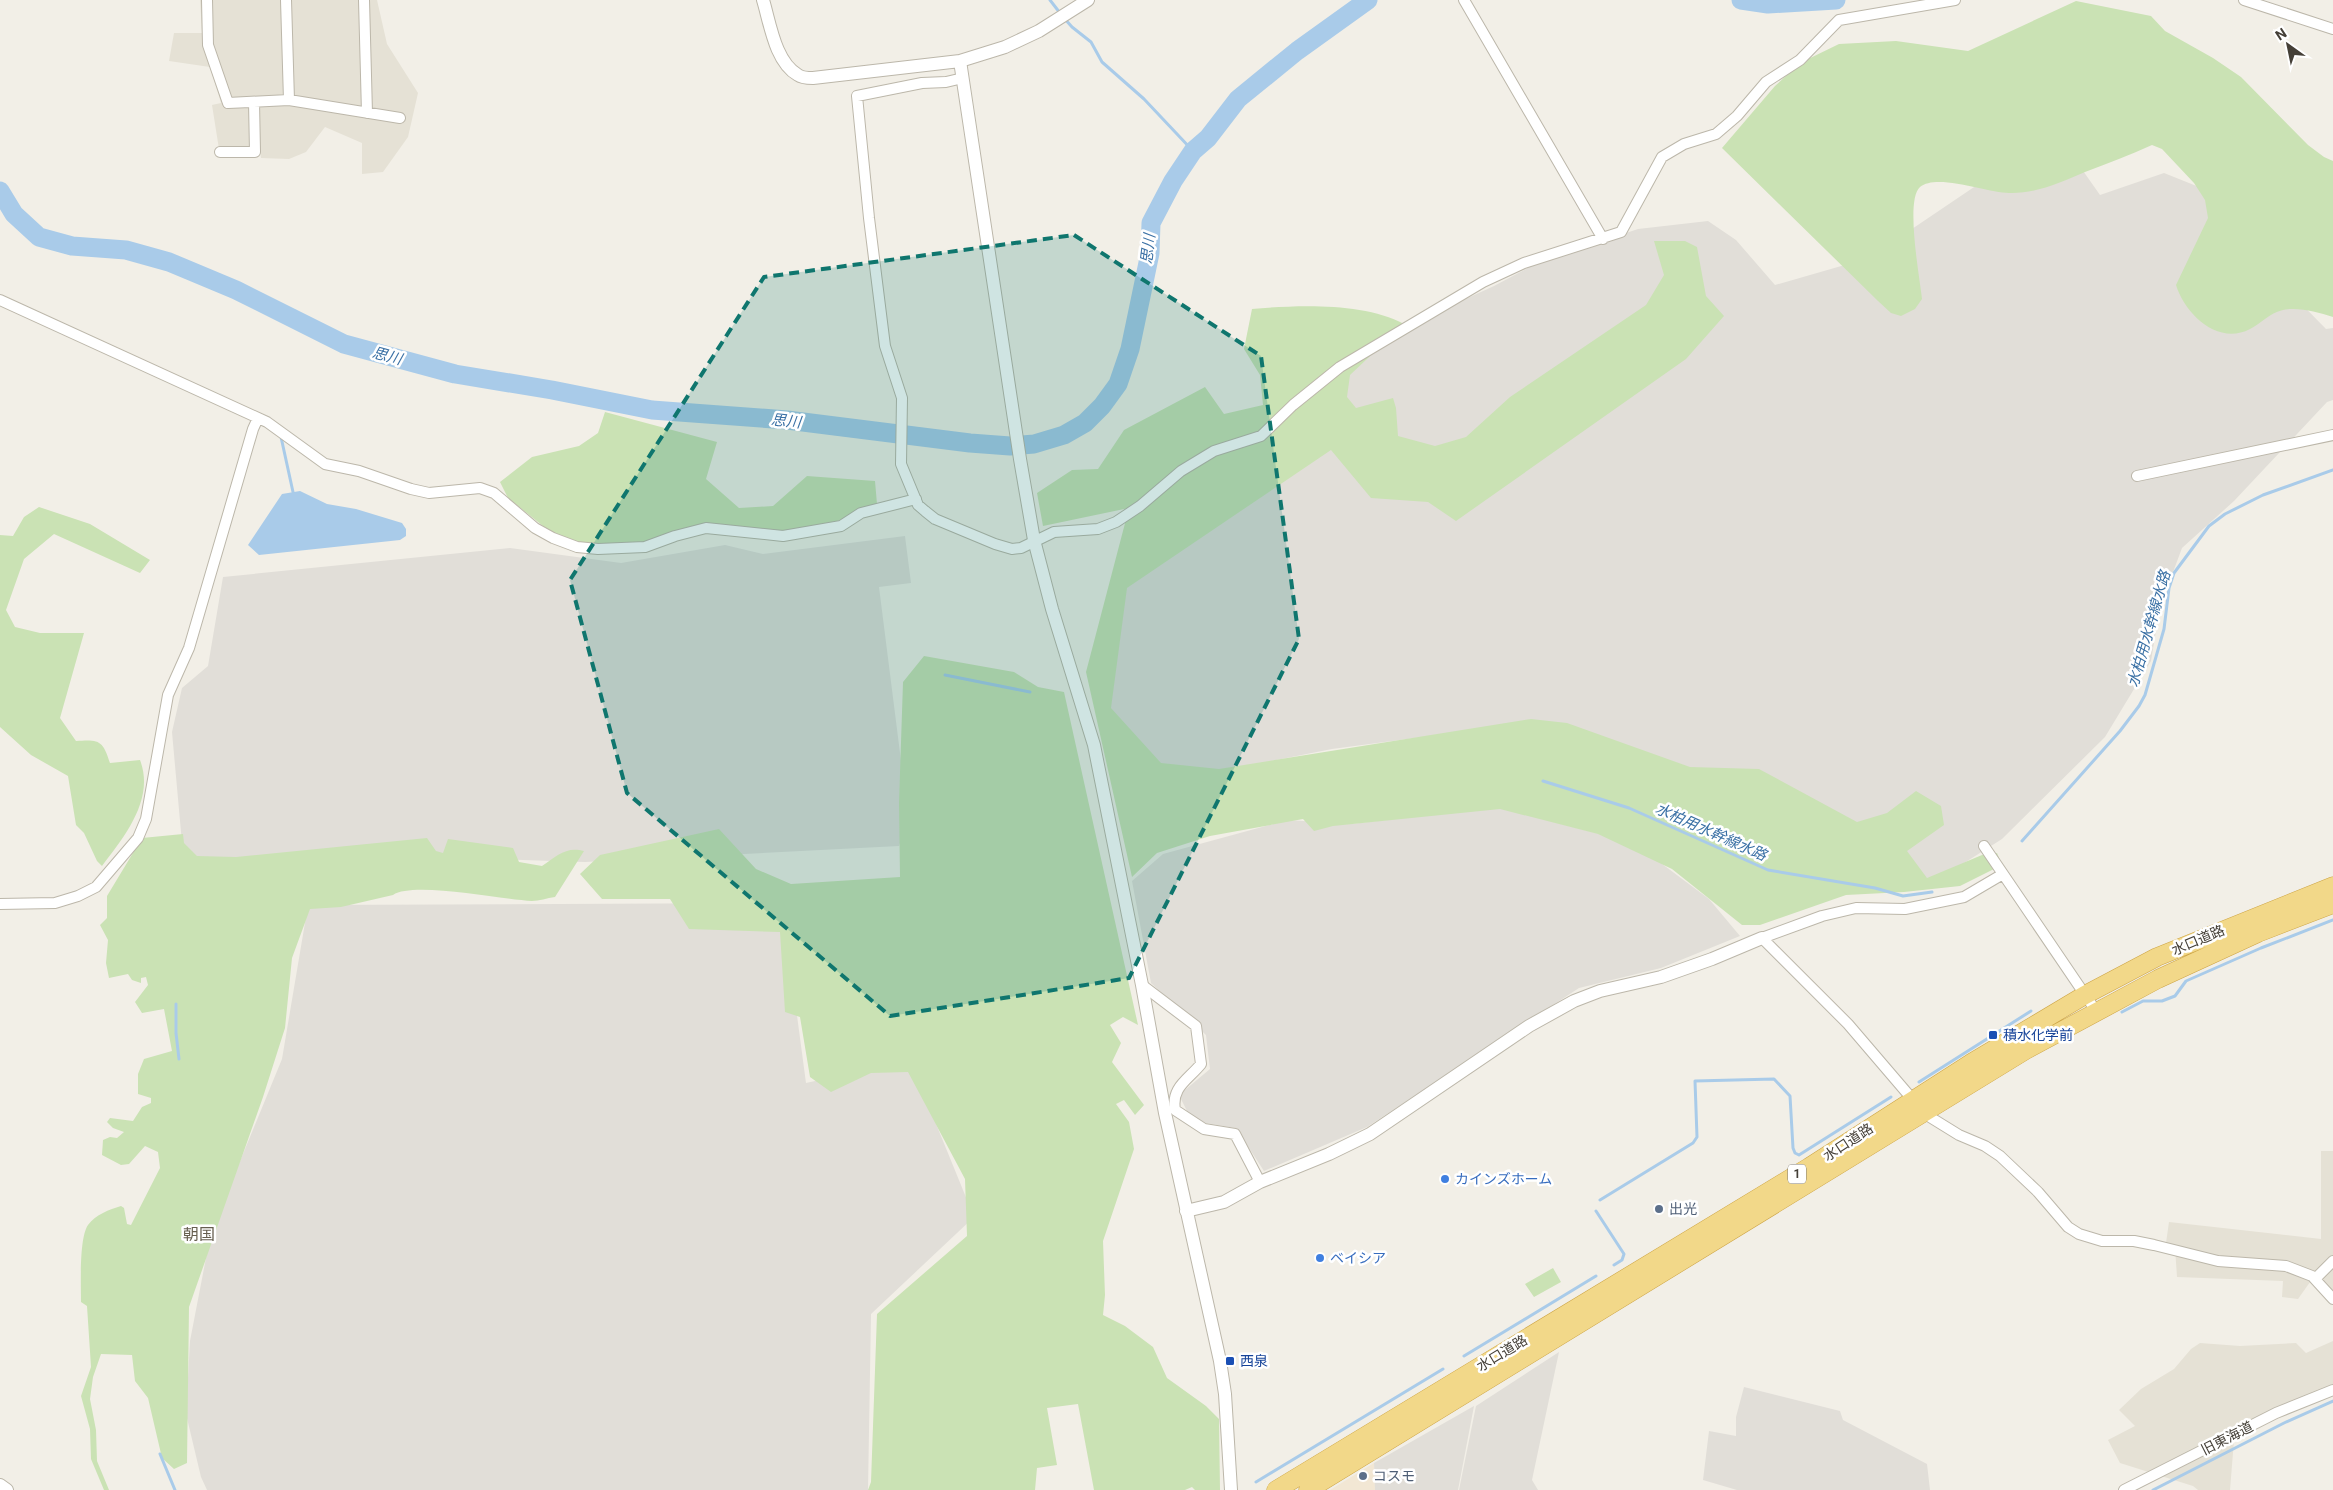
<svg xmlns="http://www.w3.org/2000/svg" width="2333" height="1490" viewBox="0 0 2333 1490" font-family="Roboto,'Noto Sans JP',sans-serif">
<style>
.residential{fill:#e5e1d5}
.commercial{fill:#f2e7d4}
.industrial{fill:#e1ded8}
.green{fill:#cae2b4}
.water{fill:#a9cbe9}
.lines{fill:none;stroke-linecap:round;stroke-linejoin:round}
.stream{stroke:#a9cbe9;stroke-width:3}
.river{stroke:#a9cbe9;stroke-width:19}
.minor-casing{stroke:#bcb7aa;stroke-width:12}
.tertiary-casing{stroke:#bcb7aa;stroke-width:14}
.trunk-casing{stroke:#cda445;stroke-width:19}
.minor{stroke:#fff;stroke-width:10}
.tertiary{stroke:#fff;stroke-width:12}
.trunk{stroke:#f2d889;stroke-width:18}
.marked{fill:#0f766e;fill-opacity:0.2;stroke:#0f766e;stroke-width:4;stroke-dasharray:10 6;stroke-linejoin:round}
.transit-dot{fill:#1a4fb4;stroke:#fff;stroke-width:2}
.shop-dot{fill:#3f7fe0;stroke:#fff;stroke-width:2}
.service-dot{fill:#5c6f8a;stroke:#fff;stroke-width:2}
.labels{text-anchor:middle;stroke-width:5;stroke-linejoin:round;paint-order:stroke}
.shield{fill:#fff;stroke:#7c7973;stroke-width:1}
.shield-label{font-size:12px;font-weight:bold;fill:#443f37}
.street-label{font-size:14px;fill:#443f37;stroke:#fff}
.transit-label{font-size:14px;fill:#164399;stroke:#fff;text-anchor:start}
.shop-label{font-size:14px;fill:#366cbe;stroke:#fff;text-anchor:start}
.service-label{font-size:14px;fill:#4e5e75;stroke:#fff;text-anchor:start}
.water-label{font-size:15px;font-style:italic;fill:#3b71a5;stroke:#fff}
.quarter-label{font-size:16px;fill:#665e4f;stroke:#fff}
</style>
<rect width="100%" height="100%" fill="#f2efe7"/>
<!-- residential -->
<path class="residential" d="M200,0h177l10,44 31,49 -10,44 -25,35 -21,2v-31l-37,-16 -19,25 -17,7 -28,-1 -2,-12 -40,3 -7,-44 9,-2 -11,-36 -41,-6 5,-28h28z
M2321,1151h12v144l-18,-20 -17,24 -16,-2 1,-16 -106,-4 -2,-30 -9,-4 3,-21 152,17z
M2333,1341v43l-98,44 -5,62h-32l-5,-4 -73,-23 -12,-23 27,-14 -16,-16 22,-21 33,-20 17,-20 9,-6 40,3 56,-3 10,10z"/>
<!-- commercial -->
<path class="commercial" d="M1374,1463l1,27h-45z"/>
<!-- industrial -->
<path class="industrial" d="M2034,101l66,94 64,-22 40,16 60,77 62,63 7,-1v72l-6,2 -93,99 -52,47 -22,59 -9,54 -46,76 -103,102 -71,45 -238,-113 -165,-48 -196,26 -116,23 -56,-6 -52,-57 17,-123 228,-221 106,-63 35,-16 43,-23 101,-34 70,-8 28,19 39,45 94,-27 114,-77z
M905,536l6,47 -32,4 29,229 -9,30 -314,16 -124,-4 -263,3 -16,-18 -10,-111 10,-44 26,-22 15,-89 287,-29 111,15 104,-18 38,9z
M1498,807l136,36 75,56 31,37 -79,32 -82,20 -212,139 -103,44 -28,-43 -30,-5 -17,-8 -10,-20 31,-26 -4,-34 -55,-52 -19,-102 31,-27 125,-34 63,4z
M782,903l24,180 104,-23 64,157 -103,97 -3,176h-661l-6,-13 -15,-63 4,-73 21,-109 71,-173 26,-154z
M1559,1352l-27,128 6,10h-79l17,-84z
M1744,1387l96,24 3,9 84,44 3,26h-193l-34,-10 6,-49 27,5v-19z
M1474,1406l-16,84h-83l-1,-27z"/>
<!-- green -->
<path class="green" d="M2076,1l75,15 14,15 48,27 28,19 67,68 16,12 9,4v156c-16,-5 -34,-10 -50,-7 -14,3 -22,14 -33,19 -32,17 -65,-15 -74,-44l32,-67 -3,-18 -11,-17 -32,-34 -10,-4c-22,10 -44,18 -67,27 -24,10 -49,22 -76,21 -21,0 -72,-20 -89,-6 -15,13 0,92 2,112l-7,10 -14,7 -10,-3 -13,-12 -156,-153 53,-62 25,-23 39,-19 57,-3 72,10z
M1654,241h31l12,6 9,49 18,20 -38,43 -230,162 -28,-19 -57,-4 -40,-48 -204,138 -16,120 50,55 58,6 312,-50 36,4 123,44 69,2 98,53 30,-9 29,-22 25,15 3,19 -37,26 20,27 55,-23 15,-2 5,12 -42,21 -56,6 -58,3 -86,30h-18l-70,-56 -74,-35 -98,-25 -167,17 -19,5 -11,-12 -93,17 -53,17 -25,24 -46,-205 43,-164 -86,18 -6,-33 35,-23 26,-1 26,-39 81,-43 19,27 39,-9 -3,-30 -16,-26 8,-40c44,-4 112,-7 152,15l-54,51 -3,22 9,11 37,-10 3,10 2,28 37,10 31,-9 44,-40 136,-92 18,-30z
M605,412l112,30 -11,37 33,29 34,-2 34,-30 68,5 2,23 -40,17 -59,11 -51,-6 -86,17 -58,2 -35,-15 -40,-32 -8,-16 32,-25 47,-11 19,-13z
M39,507l51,17 60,36 -10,13 -86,-39 -30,25 -18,51 9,17 25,6h44l-24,85 16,23c24,-2 27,0 34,22l30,-3c15,39 -15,76 -38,106l-5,-5 -13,-28 -8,-8 -8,-49 -37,-21 -31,-28v-192l13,1 11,-19z
M924,656l90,16 24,15 26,5 74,333 -15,-8 -13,8 11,18 -9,19 32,43 -9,10 -11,-15 -8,4 13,18 5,27 -31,92 2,54 -2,20 22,11 28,21 14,31 39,28 13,13 1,71h-25l-3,-3 -7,3h-91l-16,-86 -31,4 10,57 -20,3 -2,22h-167l3,-8 6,-168 90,-78 -2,-57 -57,-107 -37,1 -40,19 -21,-15 -10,-60 -15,-5 -5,-80 -91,-3 -19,-30h-68l-22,-25 20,-19 119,-26 37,40 35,15 109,-7 -1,-74 4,-121z
M183,834l1,9 13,13 39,1 191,-19 9,13 7,2 5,-14 65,9 6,14 23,4c15,-10 24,-20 42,-15l-29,46c-8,1 -16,4 -23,4 -29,-1 -118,-20 -139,-6l-52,12 -31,2 -18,49 -7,70 -22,69 -74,210 -2,156 -13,6 -12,-11 -14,-60 -13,-17 -3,-26 -31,-1 -8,23 -3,22 6,31 1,31 12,29h-5l-13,-31 -1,-30 -9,-33 10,-29 -4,-61 -6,-4c0,-17 -2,-64 7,-77 8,-11 21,-15 33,-19l3,2 3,16 4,1 29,-57 -2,-16 -13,-6 -16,18 -8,1 -19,-10 1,-15 7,-3 7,1 7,-6 -11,-4 -6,-6 3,-4 23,3 9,-14 9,-4v-5l-13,-4v-20l6,-15 28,-8 -8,-42 -22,4 -7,-11 13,-17 -2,-8 -5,1v5l-9,-3 -4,-6 -19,4 -3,-15 2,-23 -8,-15 7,-7v-22l35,-58z
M1553,1268l8,14 -27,15 -9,-13z"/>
<!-- water -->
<path class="water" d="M300,491l27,13 29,5 46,14 4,6v7l-6,4 -141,15 -11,-10 34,-51z"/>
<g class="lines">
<!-- stream -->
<path class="stream" d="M1050,0l10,13
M1064,18l8,9 19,15 11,20 42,37 49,52
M281,437l12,55
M945,675l85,17
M1543,781l86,27 139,62 107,18 28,8 29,-4
M2022,841l98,-110 19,-25 6,-11 19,-66 5,-41 5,-15 35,-47 16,-12 38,-19 70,-25
M176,1004v29l3,26
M2122,1012l21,-11h19l13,-5 11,-15 75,-33 72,-28
M1919,1082l112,-71
M1600,1200l93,-57 4,-6 -2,-56 79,-2 16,17 3,52 2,5 4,2 92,-58
M1596,1211l28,43 -2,6 -8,5
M1464,1356l132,-80
M160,1454l15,36
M1256,1482l187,-113
M2153,1490l131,-67 49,-22"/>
<!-- river -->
<path class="river" d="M1741,0l27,4 68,-4
M0,191l14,23 25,23 33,9 54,4 43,12 67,28 108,54 111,30 97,16 100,20 135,10 183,23 40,3 24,-2 30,-9 21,-12 17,-17 16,-22 12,-35 14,-67 6,-29 1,-30 22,-42 20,-30 15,-13 30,-39 59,-48 71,-51"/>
<defs>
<path id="minor" d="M207,0l1,45 20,58 61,-3 111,18
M286,0l3,100
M364,0l3,113
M1464,0l139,239
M2244,0l89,29
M963,78l-17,4 -24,1 -65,13 12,122 16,128 17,52 -1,66 17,41 7,6 10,8 60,25 17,5 9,-1 33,-16 44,-3 18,-7 24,-16 41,-35 33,-20 47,-15 32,-31 47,-38 143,-85 41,-19 97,-31 41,-75 22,-13 32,-10 21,-18 29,-34 34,-22 39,-40 116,-20
M220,152h35l-1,-50
M0,300l267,122 58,42 34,7 52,18 18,4 51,-5 14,5 41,35 18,10 24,9 21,2 47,-2 30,-11 31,-8 77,8 58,-10 20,-13 55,-14
M2137,476l196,-41
M1984,846l112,165
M2003,874l-39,23 -59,12 -49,-1 -34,8 -60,22 86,86 77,90 34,21 26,11 15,10 38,36 30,35 11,7 23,7h32l20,4 64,16 68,5 26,10 21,23
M0,904l55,-1 23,-7 18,-9 42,-49 8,-19 22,-124 21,-47 64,-219 5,-11
M1142,985l54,41 5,38c-13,16 -30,23 -26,46l29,19 31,5 25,48
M2315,1279l18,-18
M2124,1490l152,-77 57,-23"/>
<path id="tertiary" d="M763,0c7,23 12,62 35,75 4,3 10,3 15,3l147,-17 45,-14 34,-16 49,-31
M960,61l60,398 14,81 18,69 42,136 48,240 23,128 55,248 5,33 6,96
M1186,1211l38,-9 36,-20 69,-28 41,-20 159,-108 45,-25 26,-10 61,-14 51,-18 50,-21
M0,1485l7,5"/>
<path id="trunk" d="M1276,1490l533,-323 162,-104 114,-68 72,-38 176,-71
M1308,1490l718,-440 132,-71 100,-46 75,-29"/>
</defs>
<!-- minor casing -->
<use href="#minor" class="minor-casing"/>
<!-- tertiary casing -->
<use href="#tertiary" class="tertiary-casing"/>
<!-- trunk casing -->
<use href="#trunk" class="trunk-casing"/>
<!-- minor -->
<use href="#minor" class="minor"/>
<!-- tertiary -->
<use href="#tertiary" class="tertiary"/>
<!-- trunk -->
<use href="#trunk" class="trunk"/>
</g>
<!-- marked area -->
<path class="marked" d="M1074,235l187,121 38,283 -170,339 -239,38 -263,-223 -57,-213 194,-303z"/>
<!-- markers -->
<g class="transit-dot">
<rect x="1988" y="1030" width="10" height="10" rx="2.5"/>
<rect x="1225" y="1356" width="10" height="10" rx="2.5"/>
</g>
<g class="shop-dot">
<circle cx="1445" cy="1179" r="5"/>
<circle cx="1320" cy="1258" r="5"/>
</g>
<g class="service-dot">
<circle cx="1659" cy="1209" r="5"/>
<circle cx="1363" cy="1476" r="5"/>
</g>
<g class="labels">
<!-- shield labels -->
<rect class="shield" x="1788" y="1164.5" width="18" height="19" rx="4"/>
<g class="shield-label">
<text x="1797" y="1178">1</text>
</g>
<!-- street labels -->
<g class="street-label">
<text transform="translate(2198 940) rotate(-23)" y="5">水口道路</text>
<text transform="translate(1848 1142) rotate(-33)" y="5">水口道路</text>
<text transform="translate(1502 1353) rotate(-31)" y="5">水口道路</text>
<text transform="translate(2227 1438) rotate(-27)" y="5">旧東海道</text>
</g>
<!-- transit labels -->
<g class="transit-label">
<text x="2003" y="1040">積水化学前</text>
<text x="1240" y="1366">西泉</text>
</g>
<!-- shop labels -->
<g class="shop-label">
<text x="1455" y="1184">カインズホーム</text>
<text x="1330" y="1263">ベイシア</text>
</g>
<!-- service labels -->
<g class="service-label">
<text x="1669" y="1214">出光</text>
<text x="1373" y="1481">コスモ</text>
</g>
<!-- water labels -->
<g class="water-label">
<text transform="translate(1148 249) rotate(-83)" y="5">思川</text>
<text transform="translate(387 356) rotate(15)" y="5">思川</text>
<text transform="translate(786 421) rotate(6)" y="5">思川</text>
<text transform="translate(2149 629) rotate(-74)" y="5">水柏用水幹線水路</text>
<text transform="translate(1711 832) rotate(24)" y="5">水柏用水幹線水路</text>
</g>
<!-- quarter labels -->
<g class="quarter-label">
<text x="199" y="1240">朝国</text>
</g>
</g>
<!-- north arrow -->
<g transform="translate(2288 45) rotate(327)" stroke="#ffffff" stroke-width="4" paint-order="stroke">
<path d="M0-4L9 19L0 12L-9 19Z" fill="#443f37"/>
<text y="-8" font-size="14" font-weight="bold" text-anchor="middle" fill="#443f37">N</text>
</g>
</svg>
